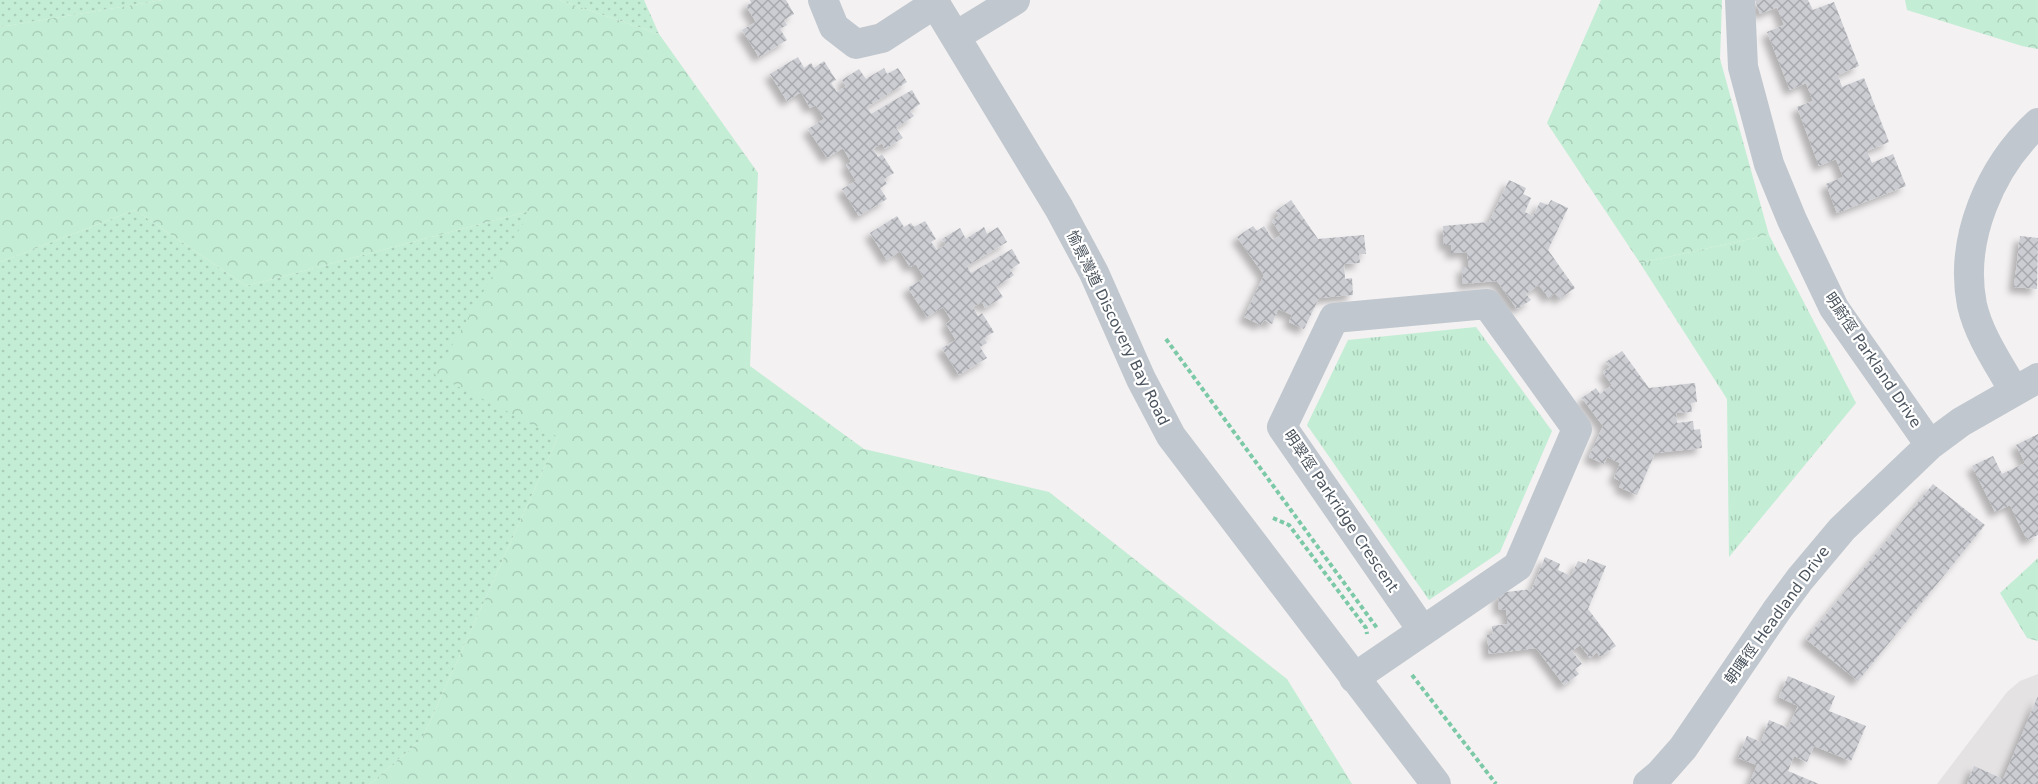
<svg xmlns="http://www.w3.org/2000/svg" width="2038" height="784" viewBox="0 0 2038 784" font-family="'DejaVu Sans','Noto Sans TC',sans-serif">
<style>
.education{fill:#e4e2e2}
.grass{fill:url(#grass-dots)}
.forest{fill:url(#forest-crowns)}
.park{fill:url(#park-tufts)}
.building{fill:url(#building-cross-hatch);filter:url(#shadow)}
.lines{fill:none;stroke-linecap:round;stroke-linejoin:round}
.path{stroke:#7cc9a7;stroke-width:4;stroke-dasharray:4.5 3;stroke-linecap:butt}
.minor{stroke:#c0c7ce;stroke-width:30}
.labels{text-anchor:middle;stroke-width:4.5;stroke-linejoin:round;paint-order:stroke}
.street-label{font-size:15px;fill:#4a535d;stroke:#fff}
</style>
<defs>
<pattern id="grass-dots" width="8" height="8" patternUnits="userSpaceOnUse" patternTransform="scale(1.5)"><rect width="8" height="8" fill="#c3edd5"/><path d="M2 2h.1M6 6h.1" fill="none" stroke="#a9cdb9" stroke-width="1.8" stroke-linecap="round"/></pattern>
<pattern id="forest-crowns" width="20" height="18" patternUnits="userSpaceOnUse" patternTransform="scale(1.5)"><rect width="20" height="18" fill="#c3edd5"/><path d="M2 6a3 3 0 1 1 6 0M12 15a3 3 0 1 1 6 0" fill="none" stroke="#a9cdb9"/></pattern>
<pattern id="park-tufts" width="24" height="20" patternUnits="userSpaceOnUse" patternTransform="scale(1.5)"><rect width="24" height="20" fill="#c3edd5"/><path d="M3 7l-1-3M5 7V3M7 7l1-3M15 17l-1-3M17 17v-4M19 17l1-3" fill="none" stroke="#a9cdb9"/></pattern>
<pattern id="building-cross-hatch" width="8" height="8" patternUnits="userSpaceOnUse" patternTransform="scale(1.5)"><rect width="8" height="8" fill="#cbcdd3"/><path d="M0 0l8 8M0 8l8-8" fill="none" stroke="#a7a9ae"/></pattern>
<filter id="shadow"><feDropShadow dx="-5.5" dy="5.5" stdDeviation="3" flood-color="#0004"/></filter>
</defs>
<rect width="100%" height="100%" fill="#f3f1f1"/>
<!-- education -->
<path class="education" d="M2038,674v110h-101l70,-92 13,-11z"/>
<!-- grass -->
<path class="grass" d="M0,0h163l-163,27z
M559,0h85l15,34z
M135,210l111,76 284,-75 28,226 -136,302 -52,45h-370v-522z"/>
<!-- forest -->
<path class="forest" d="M163,0h396l100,34 99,139 -8,193 114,83 185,43 238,187 65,105h-982l52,-45 136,-302 -123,-62 95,-164 -284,75 -111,-76 -135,52v-235z
M1601,0h121l-2,59 49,176 -129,28 -93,-140z
M1905,0h133v49l-16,-3 -115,-36z
M2038,558v83l-11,-3 -27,-45z"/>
<!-- park -->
<path class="park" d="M1769,235l87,168 -127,154 -2,-158 -87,-136z
M1476,327l76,104 -52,121 -71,48 -122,-175 41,-85z"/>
<!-- building -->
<path class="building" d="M750,0h36l8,14 -10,6 3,5 -7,4 7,11 -28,17 -17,-27 14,-8 -10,-16 5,-3z
M1755,0h53l5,10 21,-8 25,64 -21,9 4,12 22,-9 25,64 -22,9 5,12 21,-9 13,32 -69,27 -11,-29 17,-7 -7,-18 -17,7 -22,-59 16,-6 -7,-18 -16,7 -23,-58 17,-7 -7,-18 -17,7z
M798,57l6,11 7,-5 3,5 10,-7 12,19 -5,3 6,9 9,-6 -4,-6 17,-11 7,10 18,-11 3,6 11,-6 9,14 -40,25 4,7 41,-24 8,14 -10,7 4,5 -18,12 7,10 -18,11 -3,-6 -9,6 5,8 4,-3 12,19 -10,6 3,5 -7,4 7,11 -28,17 -17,-27 14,-8 -10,-16 5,-3 -8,-14 -16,10 -19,-29 16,-10 -8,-14 -6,3 -9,-16 -14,9 -17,-27z
M1509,180l17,8 -3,6 8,4 -6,14 8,4 7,-14 8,3 3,-5 17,8 -20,42 27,38 -16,11 -4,-6 -6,5 -10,-13 -13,9 5,6 -14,9 -20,-28 -34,3 -1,-17h7l-2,-15 -16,1v-8h-7l-1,-19 46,-4z
M1291,200l27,39 46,-4 2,19h-7l1,9 -16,1 1,15 7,-1 1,17 -34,3 -15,31 -15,-7 3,-7 -14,-6 -6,15 -8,-4 -3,5 -17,-8 20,-42 -27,-38 16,-11 4,5 7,-5 9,14 8,-5 -9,-14 7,-5 -3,-5z
M897,216l7,11 7,-4 3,4 11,-6 11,18 -5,3 6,8 9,-5 -4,-6 18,-11 6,11 18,-12 3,7 11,-7 9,15 -40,24 4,7 41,-24 8,14 -10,7 4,5 -18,12 7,10 -18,11 -3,-6 -9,5 5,9 4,-3 12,19 -10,6 3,5 -7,4 7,11 -28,17 -17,-27 14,-8 -10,-16 5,-4 -8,-13 -16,10 -19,-29 16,-10 -8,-14 -6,3 -10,-16 -13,9 -17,-27z
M2020,236l18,2 -1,51 -23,-2z
M1622,351l27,37 46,-5 2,19 -6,1 1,9 -16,1 1,10 16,-2 1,9 6,-1 2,19 -47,5 -18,42 -18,-8 3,-5 -8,-4 6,-15 -13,-6 -3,7 -15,-7 14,-31 -21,-28 14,-10 4,6 12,-9 -9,-13 7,-5 -4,-5z
M2038,434v101l-11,5 -17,-35 -15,7 -23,-46 21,-10 9,18 23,-11 -9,-18z
M1933,484l52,41 -127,156 -52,-42z
M1545,557l15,7 -2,6 13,6 7,-15 8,3 2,-5 18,7 -18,43 28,37 -16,11 -3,-5 -7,6 -10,-13 -8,6 10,13 -7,5 4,5 -15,11 -28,-37 -47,6 -2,-19h6l-1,-9 16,-2 -2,-15 -7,1 -1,-17 34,-4z
M1788,676l47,20 -6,15 37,15 -15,35 -37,-15 -7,16 -13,-6 -6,15 31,13h-70l8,-19 -19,-7 9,-22 14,6 8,-22 19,8 10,-22 -19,-9z
M2038,696v88h-71l7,-18 29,13z"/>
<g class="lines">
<!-- path -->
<path class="path" d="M1166,339l211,289
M1273,518l16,7 77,103 1,6
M1412,675l84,109"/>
<!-- minor -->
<path class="minor" d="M823,0l11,27 22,17 26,-6 54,-35
M933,0l126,208 35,65 47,106 30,57 265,348
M1740,0l3,67 26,97 23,56 42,88 96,137
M956,36l59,-36
M2014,391c-15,-27 -35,-55 -42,-86 -13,-65 18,-138 66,-182
M1354,678l164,-112 59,-137 -90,-125 -153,14 -52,109 141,204
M1648,784l12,-10 23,-26 94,-138 23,-31 42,-50 88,-84 31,-23 77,-44"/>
</g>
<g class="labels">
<!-- street labels -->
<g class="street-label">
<text transform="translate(1118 328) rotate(64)" y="5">愉景灣道 Discovery Bay Road</text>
<text transform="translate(1873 360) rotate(56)" y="5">明蔚徑 Parkland Drive</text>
<text transform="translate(1341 511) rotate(56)" y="5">明翠徑 Parkridge Crescent</text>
<text transform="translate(1777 615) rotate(-54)" y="5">朝暉徑 Headland Drive</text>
</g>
</g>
</svg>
